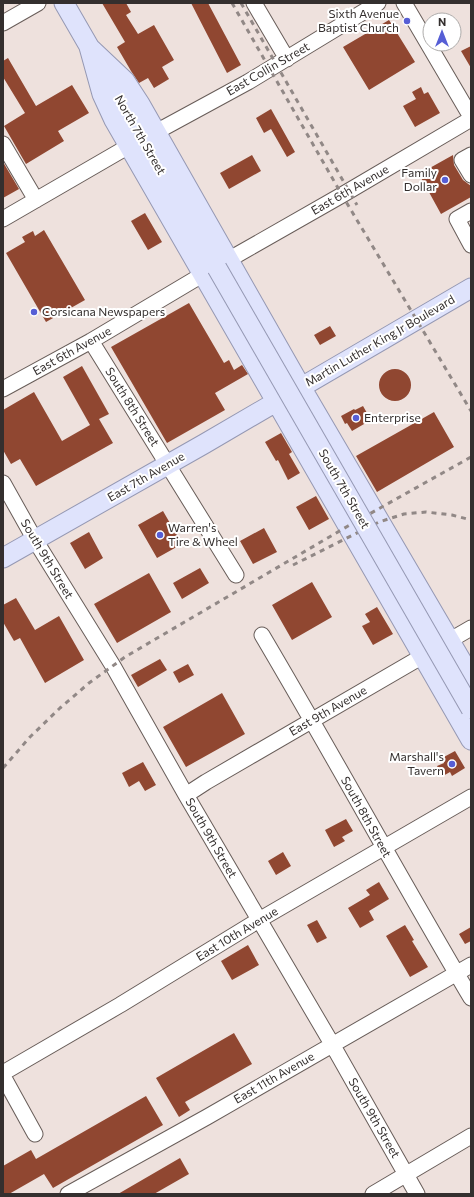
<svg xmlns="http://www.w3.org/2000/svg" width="474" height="1197" viewBox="0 0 474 1197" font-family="Commissioner,sans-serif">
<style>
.building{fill:#904731}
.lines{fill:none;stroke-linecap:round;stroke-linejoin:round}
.minor-casing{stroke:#685d59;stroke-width:17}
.major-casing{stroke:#9598b3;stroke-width:21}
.minor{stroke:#fff;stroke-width:15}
.major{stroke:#dfe3fc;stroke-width:19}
.rail{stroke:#918886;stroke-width:3;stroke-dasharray:5 5;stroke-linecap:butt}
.major-bridge-casing{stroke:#9598b3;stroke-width:21;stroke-linecap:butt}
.major-bridge{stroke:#dfe3fc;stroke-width:19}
.poi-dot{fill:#565ed5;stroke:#fff;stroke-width:1.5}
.labels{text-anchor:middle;stroke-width:4;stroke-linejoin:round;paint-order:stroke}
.poi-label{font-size:12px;fill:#342f2e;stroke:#fff;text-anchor:end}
.street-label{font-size:12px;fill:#342f2e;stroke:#fff}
</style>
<rect width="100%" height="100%" fill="#eee1dd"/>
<!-- building -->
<path class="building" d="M102,3h24l5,9 -5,3 12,19 16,-9 20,35 -12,7 7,12 -15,9 -6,-10 -9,5 -8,-12 -14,-24 8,-5z
M191,3h17l33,62 -14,8z
M389,20l26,42 -46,28 -26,-43z
M471,46v22l-10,-17z
M8,58l28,48 36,-21 17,28 -31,18 6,10 -38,23 -22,-38 21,-13 -22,-36v-16z
M421,87l3,7 4,-2 12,21 -25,14 -12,-21 13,-7 -4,-7z
M271,109l24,43 -8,5 -16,-28 -7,4 -8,-15z
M252,155l9,16 -32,18 -9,-16z
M453,155l1,10 9,15 8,6v11l-30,17 -22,-40z
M3,162l16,27 -16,9z
M145,213l17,29 -14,8 -17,-29z
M44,230l41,70 -39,22 -40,-69 19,-11 -3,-5 11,-6 2,5z
M189,303l35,60 5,-3 5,10 8,-5 6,9 -33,19 10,17 -58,33 -56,-96z
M330,326l6,10 -16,9 -6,-10z
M82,366l27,48 -10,5 14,24 -77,43 -16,-27 -9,5 -8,-14v-40l31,-18 28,49 28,-16 -27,-48z
M379 385a16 16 0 1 1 32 0a16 16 0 1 1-32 0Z
M363,406l8,14 -19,11 -5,-8 -2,1 -4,-8 13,-7 1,1z
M434,412l20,35 -77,45 -21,-36z
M281,433l11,19 -3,2 11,19 -12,7 -10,-20 -2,1 -11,-19z
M316,496l13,23 -20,11 -13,-23z
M163,511l19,33 -25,14 -19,-33z
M264,528l13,24 -24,12 -13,-23z
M89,532l14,26 -18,11 -15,-26z
M200,568l9,15 -27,16 -9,-16z
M149,573l22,39 -54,31 -23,-39z
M312,582l20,35 -40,23 -20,-35z
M16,598l19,32 24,-14 25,44 -39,23 -25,-45 -6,3 -11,-19v-17z
M377,607l16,27 -20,11 -11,-19 8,-4 -5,-8z
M160,659l7,11 -29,17 -7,-12z
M188,664l6,11 -15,8 -6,-11z
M222,693l23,41 -59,33 -23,-40z
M455,751l10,17 -13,8 -2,-4 -7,4 -6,-10 7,-3 -2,-5z
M143,762l13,23 -11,6 -6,-10 -10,6 -7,-14z
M346,819l7,12 -11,6 3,4 -11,6 -9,-17z
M283,852l8,14 -15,9 -8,-14z
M379,882l10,17 -20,12 5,9 -14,8 -12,-20 22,-13 -4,-5z
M317,920l10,18 -10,5 -10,-18z
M405,925l9,15 -2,1 16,26 -18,10 -24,-41z
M471,927v14l-6,3 -6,-10z
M248,945l11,20 -27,15 -11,-19z
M234,1033l18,31 -67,38 5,8 -11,7 -23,-39z
M146,1096l17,29 -110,63 -9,-14 -35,20h-6v-28l28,-16 5,9z
M180,1158l9,16 -35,20h-36z"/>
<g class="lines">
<defs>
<path id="minor" d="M254,3l33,56
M404,3l67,114
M3,23l35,-20
M156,132l92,-50 130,-79
M3,144l33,56
M471,155l-9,5 9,15
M471,211l-14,8 14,26
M3,219l126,-73
M228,260l114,-65 129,-76
M91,341l145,234
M3,389l88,-48 111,-66
M3,483l32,57 78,126 73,129 146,249 85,150
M262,635c71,120 138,243 209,363
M186,795l20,-13 265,-154
M3,1073l117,-68 139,-85 212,-123
M3,1076l32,58
M68,1194l139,-77 264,-152
M373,1194l98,-58"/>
<path id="major" d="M64,3l153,265
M89,47l13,47 12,26 357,620
M89,47l36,34 15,23 161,283 170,290
M3,558l201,-114 267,-156"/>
</defs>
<!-- minor casing -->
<use href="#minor" class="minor-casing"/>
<!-- major casing -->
<use href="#major" class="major-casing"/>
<!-- minor -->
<use href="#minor" class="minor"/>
<!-- major -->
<use href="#major" class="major"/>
<!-- rail -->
<path class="rail" d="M232,3l110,192 129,216
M241,3l116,202
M293,565l86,-43 25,-8 22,-2 26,3 19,5
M3,768l27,-31 30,-29 29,-25 36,-26 223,-131 123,-69"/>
<defs>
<path id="major-bridge" d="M217,268l254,441"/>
</defs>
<!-- major-bridge casing -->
<use href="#major-bridge" class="major-bridge-casing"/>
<!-- major-bridge -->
<use href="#major-bridge" class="major-bridge"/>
</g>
<!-- markers -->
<g class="poi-dot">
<circle cx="407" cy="21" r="4"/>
<circle cx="445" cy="180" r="4"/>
<circle cx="34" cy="312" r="4"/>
<circle cx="356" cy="418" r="4"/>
<circle cx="160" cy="535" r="4"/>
<circle cx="452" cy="764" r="4"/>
</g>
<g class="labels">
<!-- poi labels -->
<g class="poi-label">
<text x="399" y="18">Sixth Avenue<tspan x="399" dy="14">Baptist Church</tspan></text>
<text x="437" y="177">Family<tspan x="437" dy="14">Dollar</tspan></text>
<text x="42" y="316" text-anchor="start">Corsicana Newspapers</text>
<text x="364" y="422" text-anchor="start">Enterprise</text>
<text x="168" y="532" text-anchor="start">Warren's<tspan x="168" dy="14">Tire &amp; Wheel</tspan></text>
<text x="444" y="761">Marshall's<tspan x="444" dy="14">Tavern</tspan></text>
</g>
<!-- street labels -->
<g class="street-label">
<text transform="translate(268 69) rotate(-30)" y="4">East Collin Street</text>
<text transform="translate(140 135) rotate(60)" y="4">North 7th Street</text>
<text transform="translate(350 190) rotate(-30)" y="4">East 6th Avenue</text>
<text transform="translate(380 341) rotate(-30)" y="4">Martin Luther King Jr Boulevard</text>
<text transform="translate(72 351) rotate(-29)" y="4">East 6th Avenue</text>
<text transform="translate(132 407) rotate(58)" y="4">South 8th Street</text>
<text transform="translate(146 477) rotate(-30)" y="4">East 7th Avenue</text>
<text transform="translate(344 489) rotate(60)" y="4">South 7th Street</text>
<text transform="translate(47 559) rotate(59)" y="4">South 9th Street</text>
<text transform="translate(328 711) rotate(-30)" y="4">East 9th Avenue</text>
<text transform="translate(366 817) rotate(61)" y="4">South 8th Street</text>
<text transform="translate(211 838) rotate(60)" y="4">South 9th Street</text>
<text transform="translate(237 934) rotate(-31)" y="4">East 10th Avenue</text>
<text transform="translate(274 1078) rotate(-30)" y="4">East 11th Avenue</text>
<text transform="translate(374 1118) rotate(60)" y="4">South 9th Street</text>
</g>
</g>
<!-- border -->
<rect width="474" height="1197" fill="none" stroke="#342f2e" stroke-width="8"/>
<!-- north arrow -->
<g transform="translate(442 32)"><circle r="19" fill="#ffffff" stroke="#aeacab"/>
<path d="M0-3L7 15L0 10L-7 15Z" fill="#565ed5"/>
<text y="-6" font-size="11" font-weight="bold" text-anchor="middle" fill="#342f2e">N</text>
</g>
</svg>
